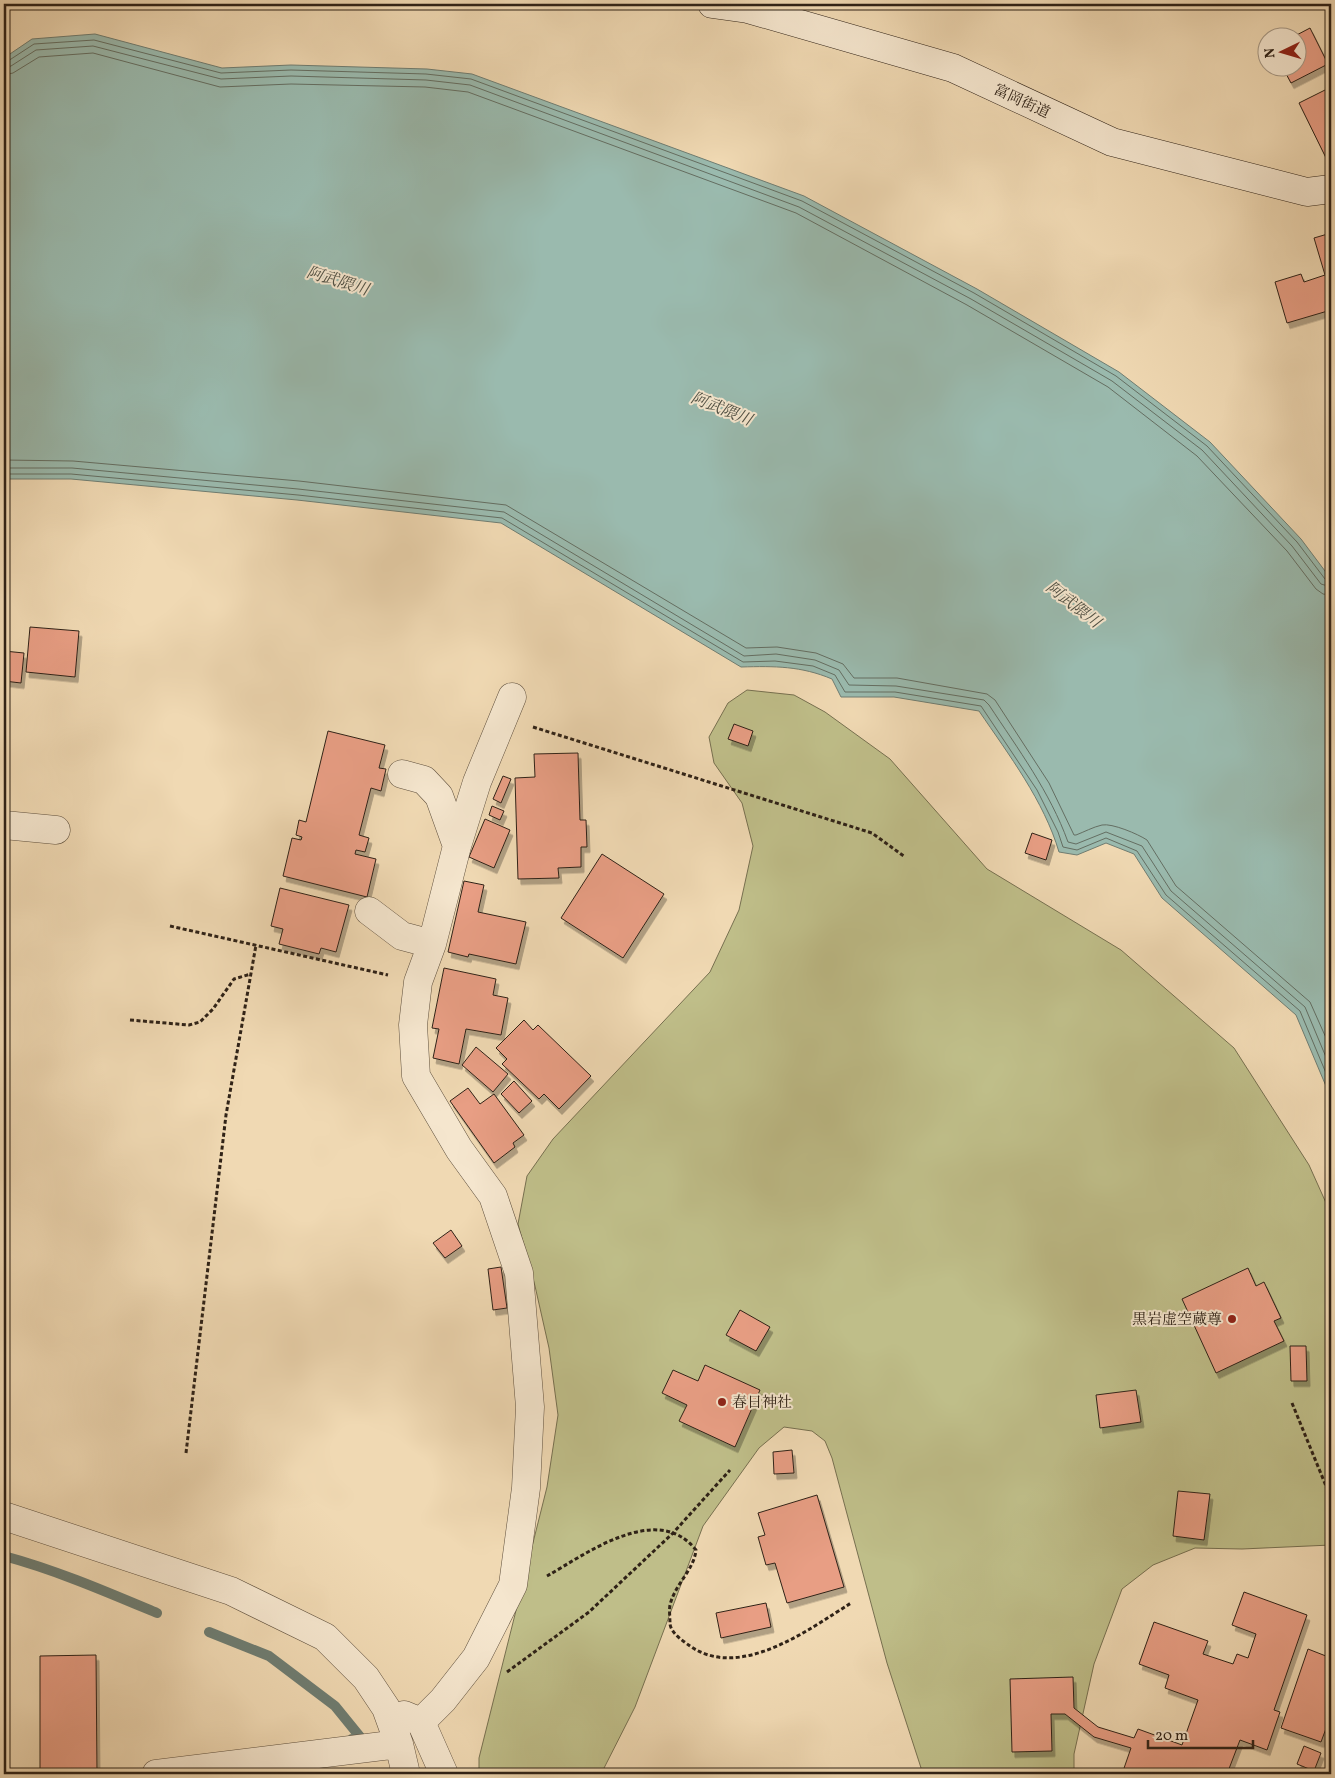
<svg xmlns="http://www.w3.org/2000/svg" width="1335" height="1778" viewBox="0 0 1335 1778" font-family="Vollkorn,'Noto Serif JP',serif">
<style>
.green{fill:#bfbe89;stroke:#777050}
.water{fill:#9abaae;stroke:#6f7d72}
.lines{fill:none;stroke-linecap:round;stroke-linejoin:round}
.shore{stroke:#646e62;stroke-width:1}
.stream{stroke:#6f7d72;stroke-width:10}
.building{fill:#e89e84;stroke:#2f2217;filter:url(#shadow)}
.street-casing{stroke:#5f503e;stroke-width:29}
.secondary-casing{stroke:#2f2217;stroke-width:29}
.path{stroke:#2f2217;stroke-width:3;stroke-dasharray:4 2.5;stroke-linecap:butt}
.street{stroke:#f5e6ce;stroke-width:28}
.secondary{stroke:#f5e6ce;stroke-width:28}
.poi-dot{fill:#8f2418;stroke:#f5e6ce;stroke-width:2}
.labels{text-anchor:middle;stroke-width:4;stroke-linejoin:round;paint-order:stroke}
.street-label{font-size:15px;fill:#2f2217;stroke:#f5e6ce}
.poi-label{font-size:15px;fill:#2f2217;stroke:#f5e6ce;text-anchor:end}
.water-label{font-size:16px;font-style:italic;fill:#4f5044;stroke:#f5e6ce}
</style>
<defs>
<filter id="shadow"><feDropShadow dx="3" dy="5.5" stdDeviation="0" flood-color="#0004"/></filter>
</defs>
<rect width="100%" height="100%" fill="#f0d9b3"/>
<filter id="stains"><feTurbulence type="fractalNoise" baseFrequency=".004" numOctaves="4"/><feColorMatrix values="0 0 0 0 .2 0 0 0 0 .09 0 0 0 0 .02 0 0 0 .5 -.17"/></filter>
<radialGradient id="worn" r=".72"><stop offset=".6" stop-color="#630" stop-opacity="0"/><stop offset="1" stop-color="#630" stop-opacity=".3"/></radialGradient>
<!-- green -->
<path class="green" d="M747,690l47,5 31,17 65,47 97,110 134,81 113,98 75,117 22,49v331l-89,4 -47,-1 -42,17 -31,24 -28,75 -20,90v20h-151l-36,-111 -55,-205 -7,-17 -13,-10 -28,-4 -25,21 -56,78 -68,181 -34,67h-122v-16l68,-271 11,-72 -9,-67 -14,-62 -17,-62 9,-48 26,-37 157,-167 29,-62 14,-64 -11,-43 -28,-40 -5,-26 19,-34z"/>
<!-- water -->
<path class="water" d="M95,34l127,34 69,-3 136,4 45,5 332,122 173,93 142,83 91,70 91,97 30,40v519l-35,-83 -134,-117 -28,-44 -28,-11 -29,12 -18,-3c-15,-51 -50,-97 -80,-141l-85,-14h-53l-9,-18c-31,-13 -57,-13 -91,-12l-240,-144 -204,-23 -226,-21h-67v-421l28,-19z"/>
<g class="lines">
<!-- shore -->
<path class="shore" d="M4,61h4l26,-17 60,-4 127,33 70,-3 135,4 45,5 331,122 172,92 142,83 91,70 90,96 28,37 6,2
M4,68l7,-2 25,-16 57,-4 128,33 70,-3 135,4 44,5 329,122 172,92 141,82 90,69 90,96 29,38 10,3
M4,75l9,-2 26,-16 54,-4 127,34 71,-3 134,3 43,5 328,121 171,92 141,82 89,69 90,95 29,38 7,5 8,1
M4,460l69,1 226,20 207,24 240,143 31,-1 39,6 27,11 11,14h43l90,16 8,6 54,83 25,52h2c8,-3 17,-8 26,-10 10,-2 36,9 45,15l29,46 134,116 21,47
M4,468h68l226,21 206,23 240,144 32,-2 39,6 24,10 10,15 47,1 88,14 5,5c29,44 61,87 79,137l8,2 30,-12 36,14 29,45 134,116 26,62
M4,474h67l227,21 204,23 241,144 32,-1 38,5 22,9 10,17h50l86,14 56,84 21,42 5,15 14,3 29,-12 31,13 29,44 134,116 31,74"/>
<!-- stream -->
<path class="stream" d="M4,1556c52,14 103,36 153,57
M209,1632l60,24 66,50 26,32 -9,1"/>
</g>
<!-- building -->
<path class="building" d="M1310,28l18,36 -37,19 -8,-15h15v-30h-7z
M1331,87v76l-2,1 -30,-61z
M1331,233v77l-44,13 -12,-41 26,-8 3,8 21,-7 -11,-37z
M30,627l49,4 -4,46 -49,-5z
M4,651l20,2 -3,30 -17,-2z
M734,724l19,7 -5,15 -20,-7z
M328,731l57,14 -6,23 7,1 -5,22 -10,-3 -12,47 10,3 -4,14 -9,-2 -1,4 21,5 -9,38 -84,-21 9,-38 9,2 1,-3 -6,-2 3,-15 7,2z
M578,753l2,67h6l1,27h-6v20l-23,1 1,10 -41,1 -3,-101 20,-1 -1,-23z
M503,776l8,3 -10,24 -8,-4z
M492,806l12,5 -4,9 -11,-5z
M485,819l25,11 -16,38 -25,-11z
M1032,833l20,7 -6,20 -21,-7z
M602,854l62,40 -41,64 -62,-40z
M464,881l20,4 -6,27 48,10 -10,42 -47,-10 -1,3 -20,-5z
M280,888l69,17 -13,47 -15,-4 -2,6 -40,-10 4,-15 -12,-3z
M444,968l52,11 -3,16 15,3 -7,37 -35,-6 -7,35 -26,-6 6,-29 -7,-1z
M524,1020l9,10 5,-5 53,51 -32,33 -15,-15 -5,5 -37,-35 5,-5 -11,-11z
M476,1047l32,27 -15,18 -31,-27z
M514,1081l18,20 -13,12 -18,-19z
M468,1088l12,16 14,-10 30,41 -11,8 2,4 -21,16 -44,-62z
M451,1230l11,16 -17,12 -12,-15z
M501,1267l6,41 -14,2 -5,-41z
M1248,1268l8,18 8,-4 17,36 -7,3 10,20 -68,32 -34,-74z
M740,1310l30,17 -14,24 -30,-16z
M1290,1346h16l1,35h-16z
M705,1365l55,25 -25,57 -56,-26 8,-16 -25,-12 11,-23 25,11z
M1136,1390l5,32 -41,6 -4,-33z
M792,1450l2,23 -20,1 -1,-22z
M1178,1491l32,3 -6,46 -31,-4z
M817,1495l27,92 -57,16 -12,-40 -9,2 -8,-28 7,-2 -7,-22z
M1244,1592l63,23 -33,95 6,2 -13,38 -27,-10 -13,34h-105l9,-26 -37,-11 -29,-23h-14l1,37 -40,1 -2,-73 63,-2 1,31 24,19 36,11 4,-9 44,16 16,-45 -33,-12 4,-13 -30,-11 15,-42 54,19 -5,13 30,10 4,-10 11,4 8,-24 -24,-9z
M766,1603l5,24 -50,11 -5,-25z
M1308,1649l23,9v57l-10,27 -40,-14z
M96,1655l1,117 -57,1v-117z
M1304,1746l17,7 -7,18 -17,-7z"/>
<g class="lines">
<defs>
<path id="street" d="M402,774l22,6 15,16 18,50
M4,825l52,5
M369,911l33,25 30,8
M4,1516l227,75 94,46 41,41 20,30 13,36 7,30
M404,1715l17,7 23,52
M421,1722l22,-22 33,-42 37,-73 13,-97 4,-81 -11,-134 -26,-77 -34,-47 -43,-73 -3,-51 5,-43 14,-38 25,-98 20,-64 35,-85
M156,1774l243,-30"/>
<path id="secondary" d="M712,4l36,5 205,59 159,74 195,50 24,-3"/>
</defs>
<!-- street casing -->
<use href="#street" class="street-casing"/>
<!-- secondary casing -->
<use href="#secondary" class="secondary-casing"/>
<!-- path -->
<path class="path" d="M533,727l339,106 33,24
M170,926l218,49
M130,1020l59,5 11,-3 13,-13 21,-30 17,-5
M1292,1403l34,83 5,21
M186,1453l40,-338 30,-170
M547,1576c39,-22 110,-75 149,-26 -2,20 -21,34 -26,55 -1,5 0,13 0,19 1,9 13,17 20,22 50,35 118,-16 161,-43
M507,1672l82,-60 84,-79 57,-63"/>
<!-- street -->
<use href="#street" class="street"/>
<!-- secondary -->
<use href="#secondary" class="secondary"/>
</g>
<!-- markers -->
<g class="poi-dot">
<circle cx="1232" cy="1319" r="5"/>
<circle cx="722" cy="1402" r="5"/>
</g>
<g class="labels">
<!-- street labels -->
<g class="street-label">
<text transform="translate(1022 101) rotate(25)" y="5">富岡街道</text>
</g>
<!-- poi labels -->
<g class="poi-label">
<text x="1222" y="1324">黒岩虚空蔵尊</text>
<text x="732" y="1407" text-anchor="start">春日神社</text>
</g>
<!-- water labels -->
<g class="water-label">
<text transform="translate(338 280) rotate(17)" y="6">阿武隈川</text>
<text transform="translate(722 408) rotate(22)" y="6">阿武隈川</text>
<text transform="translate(1074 604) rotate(38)" y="6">阿武隈川</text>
</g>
</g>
<!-- margin -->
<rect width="1335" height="1778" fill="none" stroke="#f0d9b3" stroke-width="20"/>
<rect x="5" y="5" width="1325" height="1768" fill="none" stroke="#2f2217" stroke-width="2.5"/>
<rect x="10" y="10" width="1315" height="1758" fill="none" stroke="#2f2217"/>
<!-- north arrow -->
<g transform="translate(1282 52) rotate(265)"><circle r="24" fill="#f5e6ce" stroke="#a69885"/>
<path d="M0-4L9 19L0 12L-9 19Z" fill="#8f2418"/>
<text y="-8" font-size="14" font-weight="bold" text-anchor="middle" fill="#2f2217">N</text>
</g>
<!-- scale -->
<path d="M1148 1740v8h105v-8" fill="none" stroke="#2f2217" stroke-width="2.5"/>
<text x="1155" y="1740" font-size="15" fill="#2f2217" stroke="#f5e6ce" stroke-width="4" paint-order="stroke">20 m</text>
<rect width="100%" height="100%" filter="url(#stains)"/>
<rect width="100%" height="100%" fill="url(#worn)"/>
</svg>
